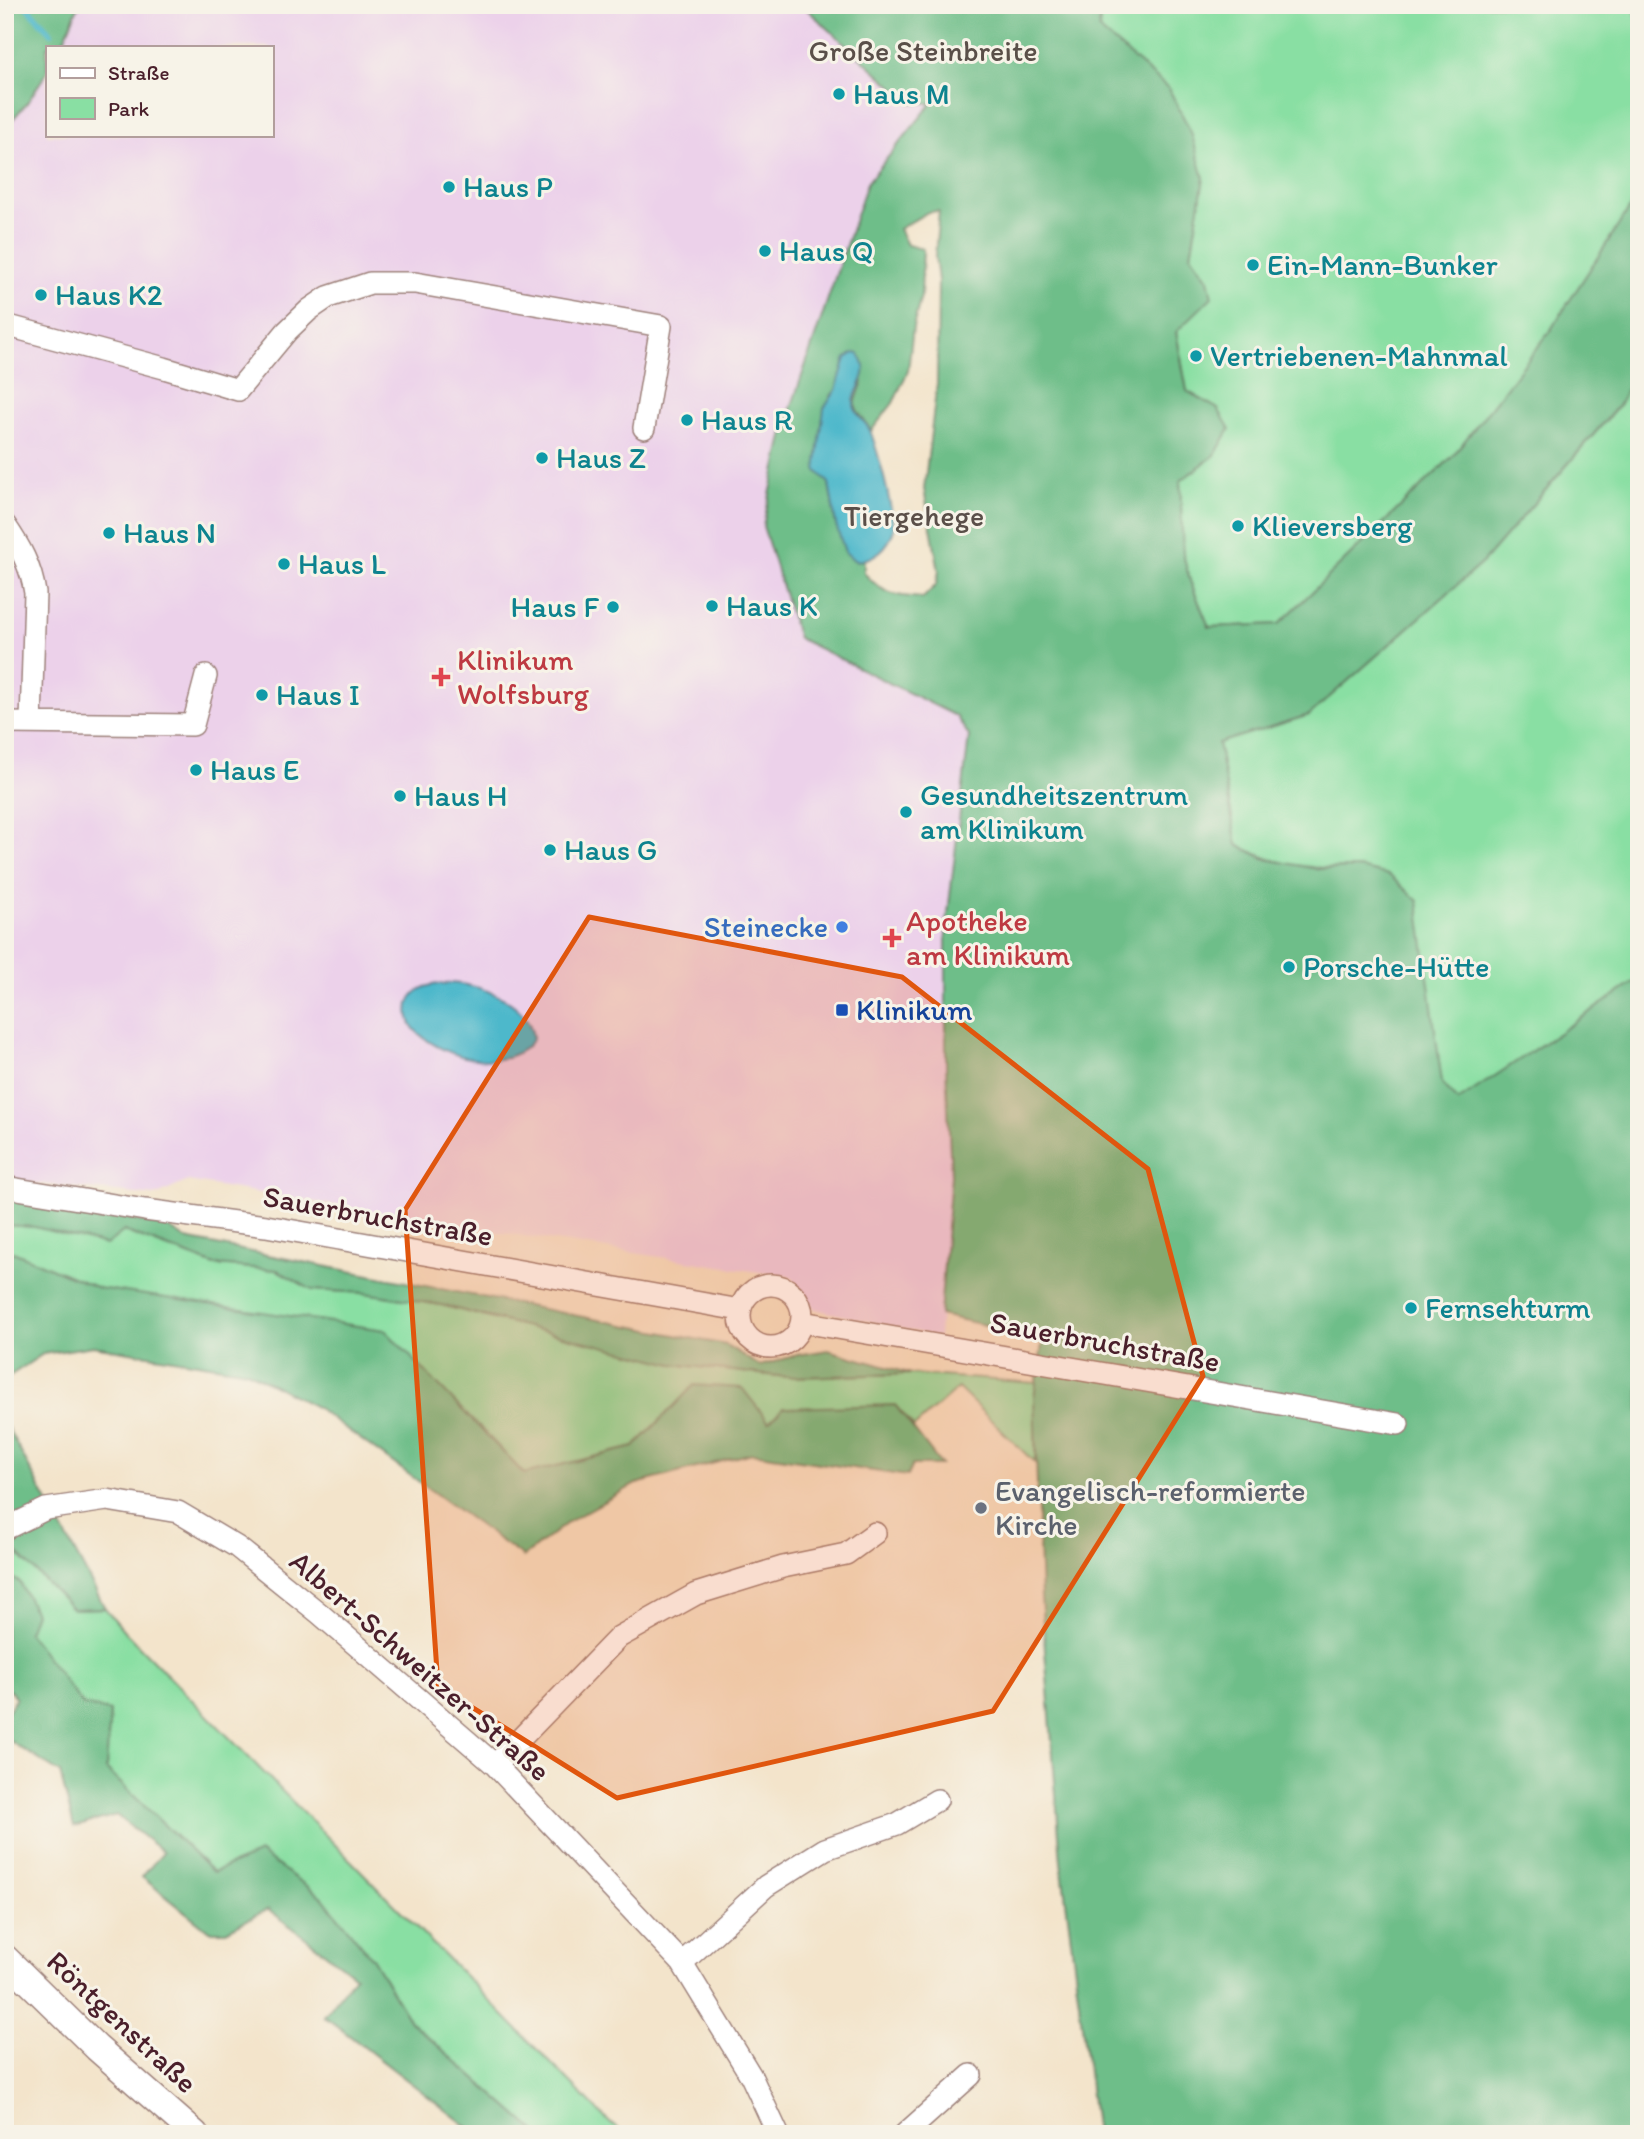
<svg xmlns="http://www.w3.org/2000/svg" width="1644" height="2139" viewBox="0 0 1644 2139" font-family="Itim,sans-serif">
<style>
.built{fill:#ecd1ea;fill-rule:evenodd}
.green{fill:#89dfa3;stroke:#6a7f67;stroke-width:2}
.forest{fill:#6ebe89;stroke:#5c6e5a;stroke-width:2;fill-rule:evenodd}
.water{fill:#4eb8cb;stroke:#4c6c7b;stroke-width:2}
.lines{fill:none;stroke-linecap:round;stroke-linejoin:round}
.stream{stroke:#4eb8cb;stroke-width:6}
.minor-casing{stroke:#9e827b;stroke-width:24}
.tertiary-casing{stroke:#9e827b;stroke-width:29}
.minor{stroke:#fff;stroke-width:21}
.tertiary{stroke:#fff;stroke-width:26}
.marked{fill:#e0560e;fill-opacity:0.2;stroke:#e0560e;stroke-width:5;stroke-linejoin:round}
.culture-dot{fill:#0f9aa8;stroke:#f7f3e8;stroke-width:2.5}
.health-dot{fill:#e0444e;stroke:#f7f3e8;stroke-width:2.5}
.shop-dot{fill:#3f7fe0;stroke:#f7f3e8;stroke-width:2.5}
.transit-dot{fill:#1a4fb4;stroke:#f7f3e8;stroke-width:2.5}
.worship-dot{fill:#6b7280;stroke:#f7f3e8;stroke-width:2.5}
.labels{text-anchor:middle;stroke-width:6;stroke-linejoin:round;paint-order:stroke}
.park-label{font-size:30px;fill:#5a4f49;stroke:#f7f3e8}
.culture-label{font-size:30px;fill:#0d838f;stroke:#f7f3e8;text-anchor:start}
.health-label{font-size:30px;fill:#be3a42;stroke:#f7f3e8;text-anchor:start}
.shop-label{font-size:30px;fill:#366cbe;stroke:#f7f3e8;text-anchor:end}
.transit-label{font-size:30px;fill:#164399;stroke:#f7f3e8;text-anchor:start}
.street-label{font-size:30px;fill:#4a1f2b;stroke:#f7f3e8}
.worship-label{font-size:30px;fill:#5b616d;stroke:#f7f3e8;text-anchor:start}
</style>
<rect width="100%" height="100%" fill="#f7f3e8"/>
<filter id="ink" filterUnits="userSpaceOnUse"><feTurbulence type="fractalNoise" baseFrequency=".0143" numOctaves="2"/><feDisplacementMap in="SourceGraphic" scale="14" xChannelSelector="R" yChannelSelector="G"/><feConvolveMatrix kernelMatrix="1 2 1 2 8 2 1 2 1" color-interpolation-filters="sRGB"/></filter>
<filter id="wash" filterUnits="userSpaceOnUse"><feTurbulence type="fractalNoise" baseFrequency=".00686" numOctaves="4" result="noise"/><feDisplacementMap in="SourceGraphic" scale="28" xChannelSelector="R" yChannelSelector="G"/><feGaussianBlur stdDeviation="1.57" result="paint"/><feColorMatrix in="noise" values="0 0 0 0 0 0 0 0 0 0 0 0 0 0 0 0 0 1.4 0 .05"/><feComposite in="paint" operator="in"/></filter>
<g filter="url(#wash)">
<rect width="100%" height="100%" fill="#f3e4cb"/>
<!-- built -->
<path class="built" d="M5,5h797l109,98 22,-1 -66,81 -81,240 12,215 159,78 12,20 -23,194v135l5,110 -12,162 -125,-28 -22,-32 -269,-41 -335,-55 -33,15 -150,-16zM47,47h224v88h-224z"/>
<!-- green -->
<path class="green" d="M1101,5h532l6,21v148l-4,26 -87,134 -96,123 -173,167 -70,3 -19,-46 -7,-27 -3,-73 35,-26 3,-46 -31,-18 -11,-60 32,-52 -17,-24 13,-78 -105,-148z
M1639,368v611l-181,122 -16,-18 -9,-56 -74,-159c-49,1 -78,-1 -122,-23l-19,-102 91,-28 174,-153 135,-155z
M5,1225l30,2 71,18 17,-14 92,34 62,5 35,20 53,3 76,12 52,14 77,16 103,29 113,13 125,-3 125,9 -1,80 -77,-75 -44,39 -19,-22 -126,18 -74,-38 -61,62 -110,27 -44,-47 -382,-139 -85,-36 -8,8z
M5,1541l68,68 32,-1 20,24 486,492 14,10h-87l-128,-113 -38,-63 -111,-105 -48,19 -108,-103 5,-58 -27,-5 -56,-74 -7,-50 -15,-7z"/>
<!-- forest -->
<path class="forest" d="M5,5h74l-18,42h-14v25l-20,31 -22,25z
M802,5h299l-2,24 70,60 22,43 13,46 -13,77 17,24 4,18 -36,35 11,59 31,18 12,20 -15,26 -35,26 3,73 7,27 19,46 70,-3 173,-167 96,-123 87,-134 4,-26v194l-21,38 -135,156 -174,153 -91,28 19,102 29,14 51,10 42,-1 30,7 29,26 24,182 16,18 181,-122v1155h-543l-35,-272 -20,-265 -7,-199 9,-60 -103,-23 11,-140 -5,-110v-135l23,-194 -13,-20 -158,-78 -35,-112 23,-103 81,-240 65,-80h-21zM939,211l-4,45 3,25 -1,102 -13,106 15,82 -3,14 -13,13c-29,-2 -39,-3 -59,-25v-13l-9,1 -19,-36 -7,-42 1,-86 6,-7 3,-12 24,4c-13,30 -8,23 8,49l22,-28 15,-32 5,-44 8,-31 2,-47 -16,-4 -8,-16 29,-17z
M5,1200l68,6 96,22 17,11 540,106 34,21 37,-11 31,-5 83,24 -125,3 -113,-13 -232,-59 -76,-12 -53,-3 -35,-20 -62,-5 -91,-34 -18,14 -71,-18 -30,-2z
M13,1252l85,36 287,42 139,144 110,-27 60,-62 48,3 27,34 14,-14 112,-3 46,60h-29l-5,11 -155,-23 -116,31 -65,36 -48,37 -207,-150 -69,-36 -154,-25 -50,8 -38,25v-119z
M5,1423l100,185 -32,1 -68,-68z
M5,1575l15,7 15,31 -7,19 55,73 27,6 -4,58 107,103 47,-19 62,44 50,61 38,63 128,113h-61l-153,-118 31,-40 -87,-67 -42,22h-17l-67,-54 21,-25 -47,-37 -42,12 -14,-54 -55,-35v-22l11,-18 -11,-13z"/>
<!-- water -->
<path class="water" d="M854,353l5,1c15,24 -6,32 -5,51 1,11 14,18 17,28 9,25 20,69 23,96 -5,19 -20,31 -39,32l-10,-9 -9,-27 -7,-42 -13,-13 8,-62 12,-18 10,-32z
M450,983c32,2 80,19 83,56 -25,36 -87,20 -116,-7 -11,-10 -13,-33 2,-42 9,-6 20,-6 31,-7z"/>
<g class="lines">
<!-- stream -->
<path class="stream" d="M25,5l26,28"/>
</g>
</g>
<g filter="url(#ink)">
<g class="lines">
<defs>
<path id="minor" d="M5,325l159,43 74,22 49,-59 22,-21 19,-13 42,-14h45l246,43 -17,102
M5,525c15,22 26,41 30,68l-4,129
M5,723l188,2 13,-49
M5,1187l140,23 121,16 474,84
M740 1316a31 31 0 1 1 62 0a31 31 0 1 1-62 0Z
M802,1322l596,102
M5,1529l41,-20 61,-9 71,12 59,35 82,66 176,152 187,198 69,113 27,58
M495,1765l124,-128 77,-43 87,-27 63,-13 29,-21
M682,1963l84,-77 59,-37 72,-25 40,-24
M905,2134l66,-59"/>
<path id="tertiary" d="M5,1958l92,90 98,86"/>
</defs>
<!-- minor casing -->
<use href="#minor" class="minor-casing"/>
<!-- tertiary casing -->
<use href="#tertiary" class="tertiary-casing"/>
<!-- minor -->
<use href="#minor" class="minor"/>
<!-- tertiary -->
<use href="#tertiary" class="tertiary"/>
</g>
</g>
<!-- marked area -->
<path class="marked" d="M589,917l313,60 246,192 55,207 -210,335 -376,87 -179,-112 -33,-476z"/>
<!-- markers -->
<g class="culture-dot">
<circle cx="839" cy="94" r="7"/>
<circle cx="449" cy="187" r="7"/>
<circle cx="765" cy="251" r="7"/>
<circle cx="1253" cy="265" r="7"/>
<circle cx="41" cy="295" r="7"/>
<circle cx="1196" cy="356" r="7"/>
<circle cx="687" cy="420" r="7"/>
<circle cx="542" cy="458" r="7"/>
<circle cx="1238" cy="526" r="7"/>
<circle cx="109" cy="533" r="7"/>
<circle cx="284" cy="564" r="7"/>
<circle cx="712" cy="606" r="7"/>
<circle cx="613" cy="607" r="7"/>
<circle cx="262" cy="695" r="7"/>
<circle cx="196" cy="770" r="7"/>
<circle cx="400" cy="796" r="7"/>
<circle cx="906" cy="812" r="7"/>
<circle cx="550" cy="850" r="7"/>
<circle cx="1289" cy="967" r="7"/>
<circle cx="1411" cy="1308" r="7"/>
</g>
<g class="health-dot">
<path d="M437.5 666.5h7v7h7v7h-7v7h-7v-7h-7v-7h7z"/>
<path d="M888.5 927.5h7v7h7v7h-7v7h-7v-7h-7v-7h7z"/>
</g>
<circle class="shop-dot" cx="842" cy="927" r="7"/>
<rect class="transit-dot" x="835" y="1003" width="14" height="14" rx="3.5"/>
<circle class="worship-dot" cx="981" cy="1508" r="7"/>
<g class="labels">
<!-- park labels -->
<g class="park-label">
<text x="923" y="61">Große Steinbreite</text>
<text x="914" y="526">Tiergehege</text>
</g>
<!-- culture labels -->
<g class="culture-label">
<text x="853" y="104">Haus M</text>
<text x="463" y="197">Haus P</text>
<text x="779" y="261">Haus Q</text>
<text x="1267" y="275">Ein-Mann-Bunker</text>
<text x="55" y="305">Haus K2</text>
<text x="1210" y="366">Vertriebenen-Mahnmal</text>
<text x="701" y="430">Haus R</text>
<text x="556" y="468">Haus Z</text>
<text x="1252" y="536">Klieversberg</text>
<text x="123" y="543">Haus N</text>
<text x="298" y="574">Haus L</text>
<text x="726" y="616">Haus K</text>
<text x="599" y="617" text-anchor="end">Haus F</text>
<text x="276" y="705">Haus I</text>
<text x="210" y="780">Haus E</text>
<text x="920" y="805">Gesundheitszentrum<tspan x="920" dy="34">am Klinikum</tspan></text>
<text x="414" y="806">Haus H</text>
<text x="564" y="860">Haus G</text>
<text x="1303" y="977">Porsche-Hütte</text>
<text x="1425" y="1318">Fernsehturm</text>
</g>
<!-- health labels -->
<g class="health-label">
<text x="457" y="670">Klinikum<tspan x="457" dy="34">Wolfsburg</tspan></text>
<text x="906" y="931">Apotheke<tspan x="906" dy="34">am Klinikum</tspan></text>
</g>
<!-- shop labels -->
<g class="shop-label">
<text x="828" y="937">Steinecke</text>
</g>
<!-- transit labels -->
<g class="transit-label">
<text x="856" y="1020">Klinikum</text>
</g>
<!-- street labels -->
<g class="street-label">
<text transform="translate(378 1216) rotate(10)" y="10">Sauerbruchstraße</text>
<text transform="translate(1105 1342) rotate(10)" y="10">Sauerbruchstraße</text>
<text transform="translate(420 1666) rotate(41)" y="10">Albert-Schweitzer-Straße</text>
<text transform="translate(122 2022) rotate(43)" y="10">Röntgenstraße</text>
</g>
<!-- worship labels -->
<g class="worship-label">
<text x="995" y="1501">Evangelisch-reformierte<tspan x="995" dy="34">Kirche</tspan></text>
</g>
</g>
<!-- margin -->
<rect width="1644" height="2139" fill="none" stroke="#f7f3e8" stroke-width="28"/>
<!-- legend -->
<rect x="46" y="46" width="228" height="91" fill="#f7f3e8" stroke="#b29e9c" stroke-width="2"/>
<rect x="60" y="68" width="35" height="10" fill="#ffffff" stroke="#b29e9c" stroke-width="2"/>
<text x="108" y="80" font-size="21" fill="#4a1f2b">Straße</text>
<rect x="60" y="98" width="35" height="21" fill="#89dfa3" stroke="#b29e9c" stroke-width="2"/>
<text x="108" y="116" font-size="21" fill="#4a1f2b">Park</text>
</svg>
